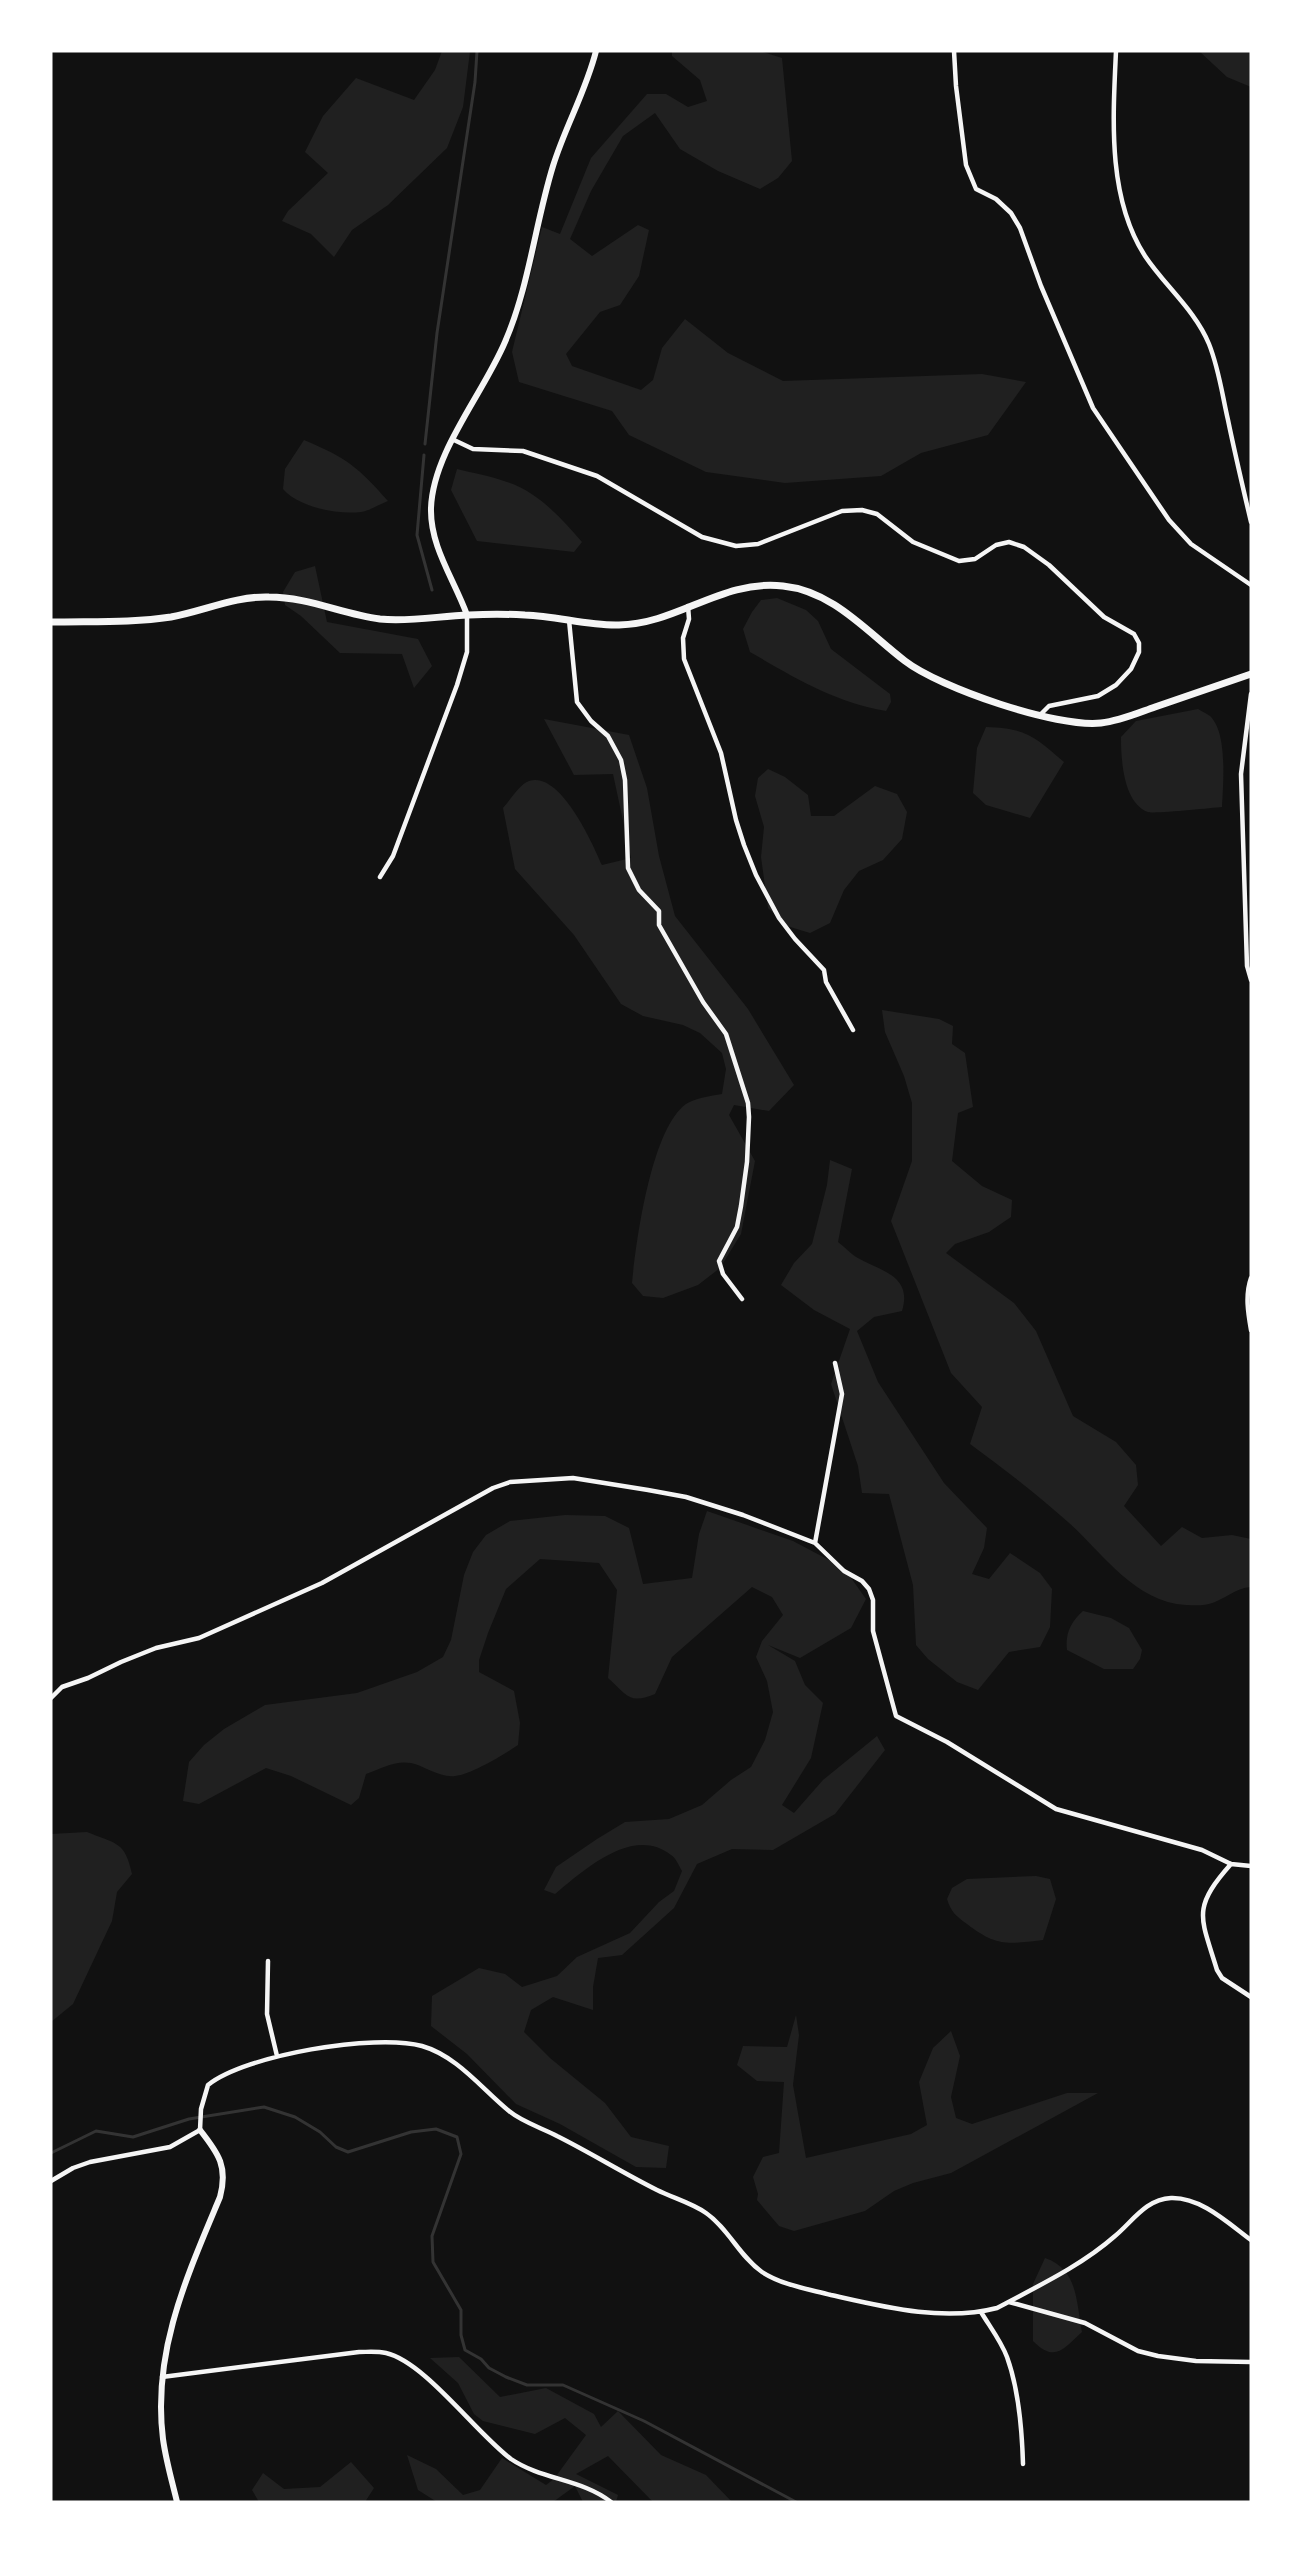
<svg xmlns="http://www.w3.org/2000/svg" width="1302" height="2553" viewBox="0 0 1302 2553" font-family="Figtree,sans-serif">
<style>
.green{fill:#202020}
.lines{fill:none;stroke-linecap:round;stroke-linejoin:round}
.stream{stroke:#333;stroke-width:3}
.minor{stroke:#f5f5f5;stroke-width:4.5}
.tertiary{stroke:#f5f5f5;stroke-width:6}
.secondary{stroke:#f5f5f5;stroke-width:7}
</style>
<rect width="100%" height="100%" fill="#111"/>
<!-- green -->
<path class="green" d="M442,51h28l-7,56 -16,41 -59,57 -36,25 -18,27 -23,-23 -29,-13 6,-10 40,-38 -23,-21 18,-36 33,-38 58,22 21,-30z
M672,51h88l22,7 10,103 -14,17 -18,11 -42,-18 -38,-22 -25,-36 -32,23 -32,55 -21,48 22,17 46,-31 11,5 -10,46 -19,29 -20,7 -34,42 6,12 69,24 12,-10 9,-32 23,-29 43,34 55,28 199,-7 44,8 -38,53 -67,18 -40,23 -96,7 -79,-11 -77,-37 -17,-24 -93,-29 -7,-30 30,-125 18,7 31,-76 56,-64h19l22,13 19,-6 -7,-21 -28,-24z
M1199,51h52v36l-24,-10z
M304,440c43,18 54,27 84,61 -8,3 -19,10 -27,11 -23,3 -63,-5 -78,-23l2,-20z
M457,469c16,4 34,7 50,13 31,10 54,36 75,60l-8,10 -97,-11 -26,-51z
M315,566l12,56 91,17 14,27 -18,22 -12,-34 -62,-1 -39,-37 -16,-11 -2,-13 12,-20z
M777,598l29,12 12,11 13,28 59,45 1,8 -5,9c-54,-10 -89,-32 -136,-59l-7,-23 9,-17 9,-12z
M1198,709c3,2 8,4 12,7 18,17 13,68 12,91 -12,1 -68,7 -74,5 -25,-9 -27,-53 -27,-75l15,-16z
M544,719l85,16 18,53 12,68 16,60 73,93 46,76 -25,26 -35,-6 -5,10 26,46 -14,73 -21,34 -22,17 -35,13 -20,-2 -11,-13c4,-41 19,-154 54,-179 9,-6 25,-8 36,-10l4,-25 -4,-16 -22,-20 -17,-8 -40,-9 -22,-12 -47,-69 -59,-66 -12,-61c7,-8 17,-24 26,-27 31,-11 64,63 73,84l29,-7 -18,-84 -39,1z
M986,727c40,1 49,10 78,35l-34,56 -44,-13 -13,-12 4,-45z
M768,769l17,8 23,18 3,21h23l41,-30 22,8 10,18 -5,27 -19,21 -24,11 -15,19 -14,33 -20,10 -23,-7 -19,-18 -7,-51 3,-30 -9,-31 3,-18z
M882,1010l57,9 14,7 -1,18 13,9 8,54 -15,6 -6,48 30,25 30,14 -1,17 -22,15 -34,12 -9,9 68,50 22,28 37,85 43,26 20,23 2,20 -14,21 37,40 21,-19 20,11 30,-3 19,4v48c-16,1 -27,13 -42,17 -7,2 -17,1 -23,1 -52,-3 -84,-53 -118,-83 -31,-28 -64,-53 -98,-78l12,-37 -31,-34 -60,-152 21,-60v-58l-8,-27 -19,-44z
M830,1160l22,9 -14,73c7,5 12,11 18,15 24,14 57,18 46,54l-28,6 -17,14 21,51 66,101 43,45 -3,20 -12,26 17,5 21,-26 30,20 12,16 -2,38 -10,20 -31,5 -31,38 -21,-8 -29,-23 -12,-14 -3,-60 -24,-91 -27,-1 -4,-27 -27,-82 19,-55 -36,-19 -33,-25 13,-22 18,-19 15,-59z
M707,1511l86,30 51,27 22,31 -15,29 -51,30 -32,-13 27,16 10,24 18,18 -12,55 -29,47 12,8 29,-33 54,-44 8,14 -50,64 -62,36 -41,-1 -35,15 -23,44 -52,47 -24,3 -5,29v23l-40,-13 -22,13 -7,22 26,26 55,45 26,34 38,9 -3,22 -30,-1 -76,-43 -44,-20 -49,-50 -36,-28 1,-30 47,-28 26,6 17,13 35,-11 20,-19 53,-24 29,-31 15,-11 8,-20c-3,-5 -6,-13 -11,-16 -38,-30 -87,15 -116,39l-11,-4 12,-23 41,-28 28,-17 44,-3 33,-14 29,-25 20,-13 14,-27 8,-28 -6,-31 -11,-24 6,-16 21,-26 -11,-18 -20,-10 -80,70 -17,37c-26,11 -28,1 -47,-16l9,-88 -18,-27 -59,-4 -34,30 -18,44 -9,27v12l35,19 6,32 -2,22c-15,10 -46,29 -63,31 -15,2 -30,-10 -44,-13 -16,-3 -31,6 -45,11l-7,24 -8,7 -60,-29 -25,-8 -67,36 -16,-3 6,-39 15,-17 20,-16 41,-24 92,-12 60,-21 26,-15 8,-17 13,-65 9,-23 13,-17 24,-14 55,-6 40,1 24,12 14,56 49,-6 7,-44z
M1083,1611l28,7 18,10 13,22 -2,9 -7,10h-29l-37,-19c-2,-17 4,-28 16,-39z
M87,1832c29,12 38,9 45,42l-15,18 -5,29 -39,83 -22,18v-188z
M1036,1876l14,3 6,20 -13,41c-36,4 -46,7 -76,-16 -11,-8 -16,-12 -20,-25l5,-11 15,-9z
M796,2015l3,20 -6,50 13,73 105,-24 16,-9 -8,-43 14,-34 18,-17 9,25 -9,41 5,21 16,6 95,-31h31l-147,80 -38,10 -19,8 -29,20 -71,20 -15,-5 -22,-26 1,-6 -5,-17 10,-20 16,-4 5,-71 -27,-1 -20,-16 6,-19 44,1z
M1045,2258c33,11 31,43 37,74 -19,17 -27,31 -49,9v-57z
M459,2357l41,40 46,-9 48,26 7,13 17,-16 43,44 45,20 26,27h-79l-45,-46 -32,18 42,21 -2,7h-33l-8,-16 -22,16h-116l-19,-12 -11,-35 29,14 27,26 17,-5 22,-32 44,27 8,-6 32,-44 -21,-17 -30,16 -52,-13 -9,-7 -16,-31 -28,-25z
M351,2462l23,26 -9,14h-106l-7,-12 11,-17 21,16 36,-2z"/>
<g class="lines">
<!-- stream -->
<path class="stream" d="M425,444l12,-111 38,-251 2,-31
M424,455l-7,80 15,55
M51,2153l45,-22 37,6 56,-18 75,-12 31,10 25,15 16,15 12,5 63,-20 25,-3 21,8 4,17 -29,82 1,26 28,48v25l4,15 16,9 8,9 17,9 21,8h36l81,36 152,81"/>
<!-- minor -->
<path class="minor" d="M954,51l2,35 10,79 10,24 20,10 15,14 9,15 21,58 52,122 76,112 22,24 60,41
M1116,51c-3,67 -9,146 29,205 20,30 50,54 64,88 10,25 13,50 19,76 7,34 15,68 23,102
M454,440l19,9 50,2 74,25 105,61 34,9 22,-2 84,-33 20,-1 15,4 36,28 46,19 16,-2 21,-14 13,-3 15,5 25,18 55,52 30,17 5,9v9l-8,17 -15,16 -18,11 -49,10 -8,8
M688,606l1,13 -6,19 1,21 37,94 15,67 8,25 12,30 23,43 16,21 29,31 2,12 27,48
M569,620l8,82 14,19 17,15 13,24 4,20 3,88 11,22 20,21v14l44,77 23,32 22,69 1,14 -2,45 -6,44 -4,21 -18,34 4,13 19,25
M1251,694l-10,80 6,192 4,14
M380,877l13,-21 64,-171 10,-33v-37
M1251,1278c-6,17 -3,35 0,52
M815,1543l27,-149 -7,-31
M51,1698l11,-11 26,-9 33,-16 35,-14 43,-10 123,-55 171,-95 17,-6 63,-4 75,12 38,7 57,18 72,28 29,28 18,10 7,8 4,11v31l23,85 51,26 109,67 146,41 29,14 20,2
M1231,1864c-40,45 -30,53 -14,106l5,8 29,19
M268,1961l-1,53 10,42
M51,2181l22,-13 17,-6 80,-15 30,-17 1,-21 7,-24c37,-30 167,-52 214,-39 35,10 60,43 87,65 13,11 33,17 48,25 34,17 66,37 100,54 16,8 35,13 49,23 22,15 34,44 56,59 20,13 46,17 69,23 53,12 112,27 166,13 39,-21 84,-42 118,-72 17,-14 31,-37 56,-38 30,-1 57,25 80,42
M1009,2302l76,21 53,28 20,5 38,5 55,1
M981,2312c9,15 20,29 26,45 12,33 15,72 16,107
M162,2377l197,-25c9,0 18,-1 27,1 39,9 90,80 125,106 31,21 71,20 100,43"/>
<!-- tertiary -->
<path class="tertiary" d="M467,615c-13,-36 -37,-68 -36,-107 2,-56 52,-114 74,-166 24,-55 30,-118 48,-176 12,-39 33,-75 43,-115
M177,2502c-5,-21 -11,-41 -14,-63 -11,-87 24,-163 57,-242 8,-30 -1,-43 -20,-67"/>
<!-- secondary -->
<path class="secondary" d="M51,622c39,-1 81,1 120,-5 33,-6 64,-21 98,-20 39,0 73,17 111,22 30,3 59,-3 89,-4 18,-1 38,-1 56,0 32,1 63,11 94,10 59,-1 103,-46 164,-39 50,5 84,46 122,75 35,27 152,67 196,62 19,-2 37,-10 54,-16 32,-11 64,-22 96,-33"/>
</g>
<!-- border -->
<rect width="1302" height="2553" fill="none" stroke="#ffffff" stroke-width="105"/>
</svg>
